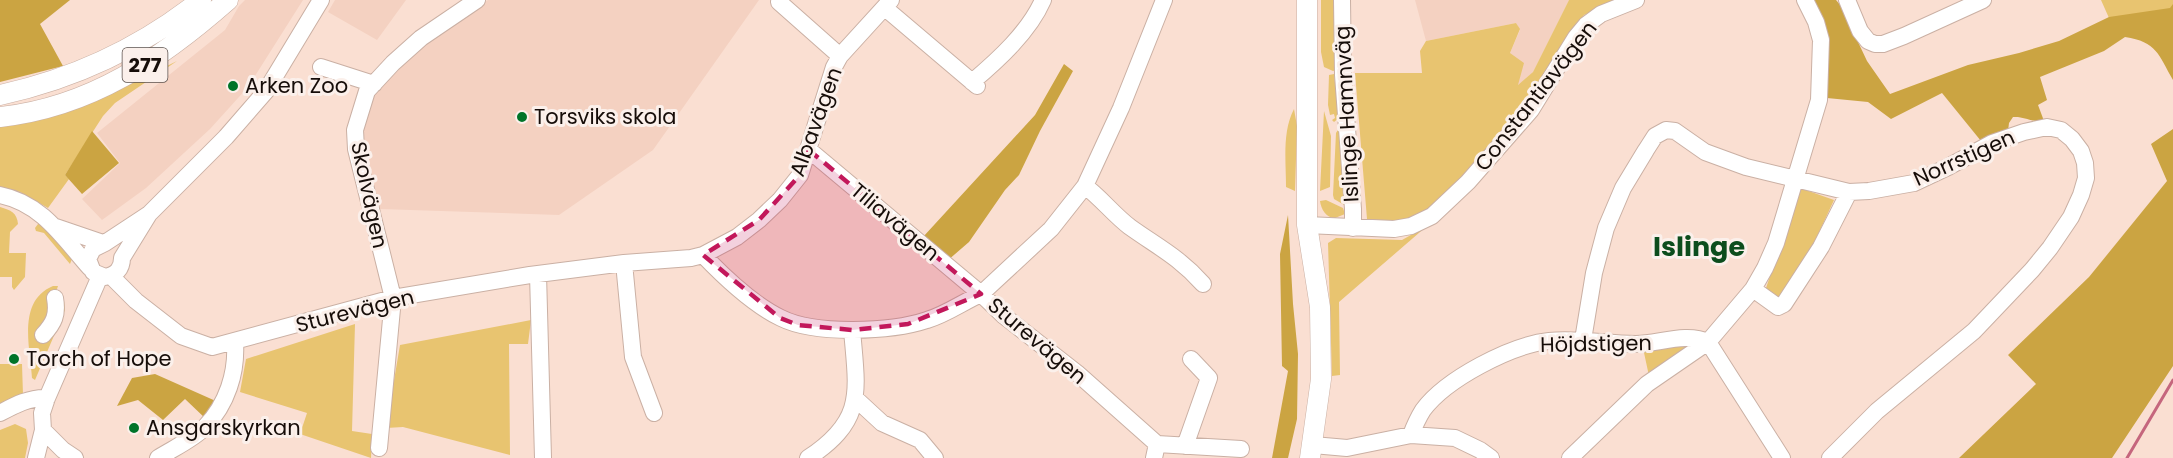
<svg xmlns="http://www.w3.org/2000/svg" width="2173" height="458" viewBox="0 0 2173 458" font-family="Poppins,sans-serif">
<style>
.built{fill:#f4d1c1}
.green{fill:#e8c470}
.forest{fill:#cba442}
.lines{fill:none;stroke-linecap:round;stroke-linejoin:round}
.stream{stroke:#c5667d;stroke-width:3}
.minor-casing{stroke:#cab0a4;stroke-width:18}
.major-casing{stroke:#cab0a4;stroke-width:21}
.minor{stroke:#fff;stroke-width:16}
.major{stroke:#fff;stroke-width:20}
.marked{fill:#c2185b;fill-opacity:0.2;stroke:#c2185b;stroke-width:4.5;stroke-dasharray:12 8;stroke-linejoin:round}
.poi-dot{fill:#007429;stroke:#fbf0eb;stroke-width:2}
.labels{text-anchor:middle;stroke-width:6;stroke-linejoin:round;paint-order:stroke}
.shield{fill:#fbf0eb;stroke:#5b514d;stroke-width:1.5}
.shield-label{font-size:20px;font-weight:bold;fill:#160d09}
.poi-label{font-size:21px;fill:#160d09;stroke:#fbf0eb;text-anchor:start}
.street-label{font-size:21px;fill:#160d09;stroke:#fbf0eb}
.district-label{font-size:27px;font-weight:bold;fill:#0c4d1d;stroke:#fbf0eb}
</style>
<rect width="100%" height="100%" fill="#fadfd2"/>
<!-- built -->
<path class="built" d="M245,0h58l-55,87 -38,42 -64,59 -44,32 -20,-21 38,-36 -23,-30 128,-103 14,-24z
M335,0h71l-29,40 -49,-28z
M488,0h271l-106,150 -94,65 -179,-6 -19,-72 12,-41 55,-56z
M1415,0h154l-36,72 -16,14 -7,-33 10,-23 -4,-7 -90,18z"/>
<!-- green -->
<path class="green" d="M1321,0h17l-2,70 -3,1 -9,-4 -3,-15z
M1569,0h50l-35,15 -64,96 -90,101 -25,10 -21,1 -17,-4 -12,-146h67l-2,-22 6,-10 90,-18 4,6 -10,24 14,10 -6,22 15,-13z
M2101,0h72v13l-64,5z
M177,61l-62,42 -12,13 -38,59 4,4 -21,29 -28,-16 -20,-4v-62l66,-16 44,-16z
M1334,74l5,44 -5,4 -2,-2 3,-2 -1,-4 -4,1 -2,-10 1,-30z
M1294,109l3,17 -2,65 -9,-4c0,-26 -4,-55 8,-78z
M1324,111l7,25 -1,51 -10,4z
M1339,128l1,1 6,77 -12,-7 -1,-4 3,-62z
M1800,188l34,12 -30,65 -25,34 -14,-8z
M1326,200l17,8 2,6 -10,4c-9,0 -14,-9 -15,-17z
M0,207c11,3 17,6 18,17l-8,8 -1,21h17l-1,24 -11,13 -2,-3v-10h-12z
M38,224h4l31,32 -3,8 -26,-31 -8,-2 -1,-3z
M1427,226l-88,76 1,73 -8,1 -4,-133 8,-5 66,2z
M53,286h5l-2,6 8,9 1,9 -30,70 -3,-2c-2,-31 -15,-77 21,-92z
M531,320l-3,24h-19l1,111 -107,-28 -17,1 14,-83z
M355,324l-3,107 20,3 -1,24 -71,-24 7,-21 -67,-21 6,-33z
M1686,343l1,8 -38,25 -6,-28z
M0,364h22l1,31 -23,11z
M15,424l11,5 2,14 -3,15h-25v-28z"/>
<!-- forest -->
<path class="forest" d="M0,0h70l-30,24 23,42 -63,16z
M1809,0h27l5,6 26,55 23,33 78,-29 51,-12 40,-12 50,-24 61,-9 3,-4v76c-15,-26 -16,-38 -48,-43l-21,14 -64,26 7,23 -9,5 6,16c-12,2 -19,-5 -31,-4l-4,6 -1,8 -27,10 -39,-48 -51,26 -23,-17 -41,-4z
M1064,64l9,7 -33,60 -21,44 -14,15 -36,52 -22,19 -24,-24 112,-122z
M2173,129v237l-61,92h-153l77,-74 -28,-29 81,-78 78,-96 -16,-37z
M92,131l27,32 -37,31 -17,-19z
M1288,215l5,89 5,50 -1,65 -9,39h-16l16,-87 -6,-5 -2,-112z
M155,374l63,28 -12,17 -21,-20 -22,21 -25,-20 -21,6 15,-28z"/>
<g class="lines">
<!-- stream -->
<path class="stream" d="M2127,458l46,-78"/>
<defs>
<path id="minor" d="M1342,0l1,75 10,134v19
M1847,0l13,31 8,10 7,3h8l21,-8 79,-36
M779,2l61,54
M885,8l92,78
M321,67l53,17
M972,82c26,-22 57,-50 71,-82
M809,150l172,144 70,-65 34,-43 36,-78 43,-108
M1085,186c16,12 29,29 45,41 28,20 49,30 73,57
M0,195c42,8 64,44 90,73
M149,214l-27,44c0,11 -6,17 -17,19l-12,-5 -5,-13 5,-10 12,-6 44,-29 77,-77 40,-46 55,-91
M1307,225l87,4 17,-3 21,-10 36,-34 63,-72 45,-73 10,-12 15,-11 35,-14
M56,227l47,16
M703,255c22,23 49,49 78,63 34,17 110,14 146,2 18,-5 36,-18 54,-26l23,22 73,57 80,71 -3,14
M624,263l9,94 21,56
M538,274l5,184
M111,276l25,25 45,35 31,11 181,-49 137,-23 94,-12 67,-5 12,-3 34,-18 22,-17 21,-20 20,-25 34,-108 6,-11 51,-56
M1753,289l25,18 6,-3 37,-57 28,-55
M43,335c11,-12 15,-20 12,-37
M1583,340l11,-67 12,-45 17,-40 23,-38 9,-14 11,-6 9,1 30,21 41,15 103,25 20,-1 45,-8 34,-16 44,-24 32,-11 23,-5 14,3 11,9 9,12 4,12 1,15 -5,17 -10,22 -21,31 -18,22 -58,61 -97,80 -47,47
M856,399l26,24 38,17 15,18
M0,413c15,-8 30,-16 47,-15
M43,430l20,20 12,8
M1411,435c3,-8 7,-17 12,-25 23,-31 88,-65 126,-69 29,-3 57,3 87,3 22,0 50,-12 72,-2l74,116
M1157,444l84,5
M1313,445l34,3 64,-13 44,3 25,12 11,8
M1185,446l24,-68 -18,-19
M379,448l14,-150 -37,-149 -1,-19 12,-39 26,-28 28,-25 56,-38
M36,458l7,-28 -1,-17 5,-15 53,-122
M158,458c14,-9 36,-19 47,-31 22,-23 32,-54 30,-85
M808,458c58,-38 49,-67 44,-128
M1570,458l77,-74 61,-42 45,-53 12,-21 11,-25 43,-143 2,-60 -5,-18 -11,-22"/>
<path id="major" d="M1307,0v225l13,82 1,72 -11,79
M0,95c73,-16 142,-48 201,-95
M0,117c91,-10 161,-58 228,-117"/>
</defs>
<!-- minor casing -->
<use href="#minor" class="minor-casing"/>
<!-- major casing -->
<use href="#major" class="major-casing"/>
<!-- minor -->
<use href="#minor" class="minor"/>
<!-- major -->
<use href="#major" class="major"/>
</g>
<!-- marked area -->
<path class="marked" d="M809,150l172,144 -73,30 -56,6 -54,-5 -18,-7 -77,-63 56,-35 41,-45z"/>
<!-- markers -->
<g class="poi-dot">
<circle cx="233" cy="86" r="6"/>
<circle cx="522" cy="117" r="6"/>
<circle cx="14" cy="359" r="6"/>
<circle cx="134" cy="428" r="6"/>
</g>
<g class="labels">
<!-- shield labels -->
<rect class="shield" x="122.5" y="48" width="45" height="34" rx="4.5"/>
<g class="shield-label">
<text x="145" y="72">277</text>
</g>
<!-- poi labels -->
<g class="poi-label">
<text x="245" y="93">Arken Zoo</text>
<text x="534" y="124">Torsviks skola</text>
<text x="26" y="366">Torch of Hope</text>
<text x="146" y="435">Ansgarskyrkan</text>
</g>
<!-- street labels -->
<g class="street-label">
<text transform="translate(1536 96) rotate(-52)" y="7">Constantiavägen</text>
<text transform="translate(1347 114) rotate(-93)" y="7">Islinge Hamnväg</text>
<text transform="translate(816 122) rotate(-70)" y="7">Albavägen</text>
<text transform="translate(1964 158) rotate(-24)" y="7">Norrstigen</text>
<text transform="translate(369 195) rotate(78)" y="7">Skolvägen</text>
<text transform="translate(895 222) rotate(40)" y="7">Tiliavägen</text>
<text transform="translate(355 311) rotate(-14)" y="7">Sturevägen</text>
<text transform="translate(1037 341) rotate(40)" y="7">Sturevägen</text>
<text transform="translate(1596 344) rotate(-1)" y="7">Höjdstigen</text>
</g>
<!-- district labels -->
<g class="district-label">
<text x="1699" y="256">Islinge</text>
</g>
</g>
</svg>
